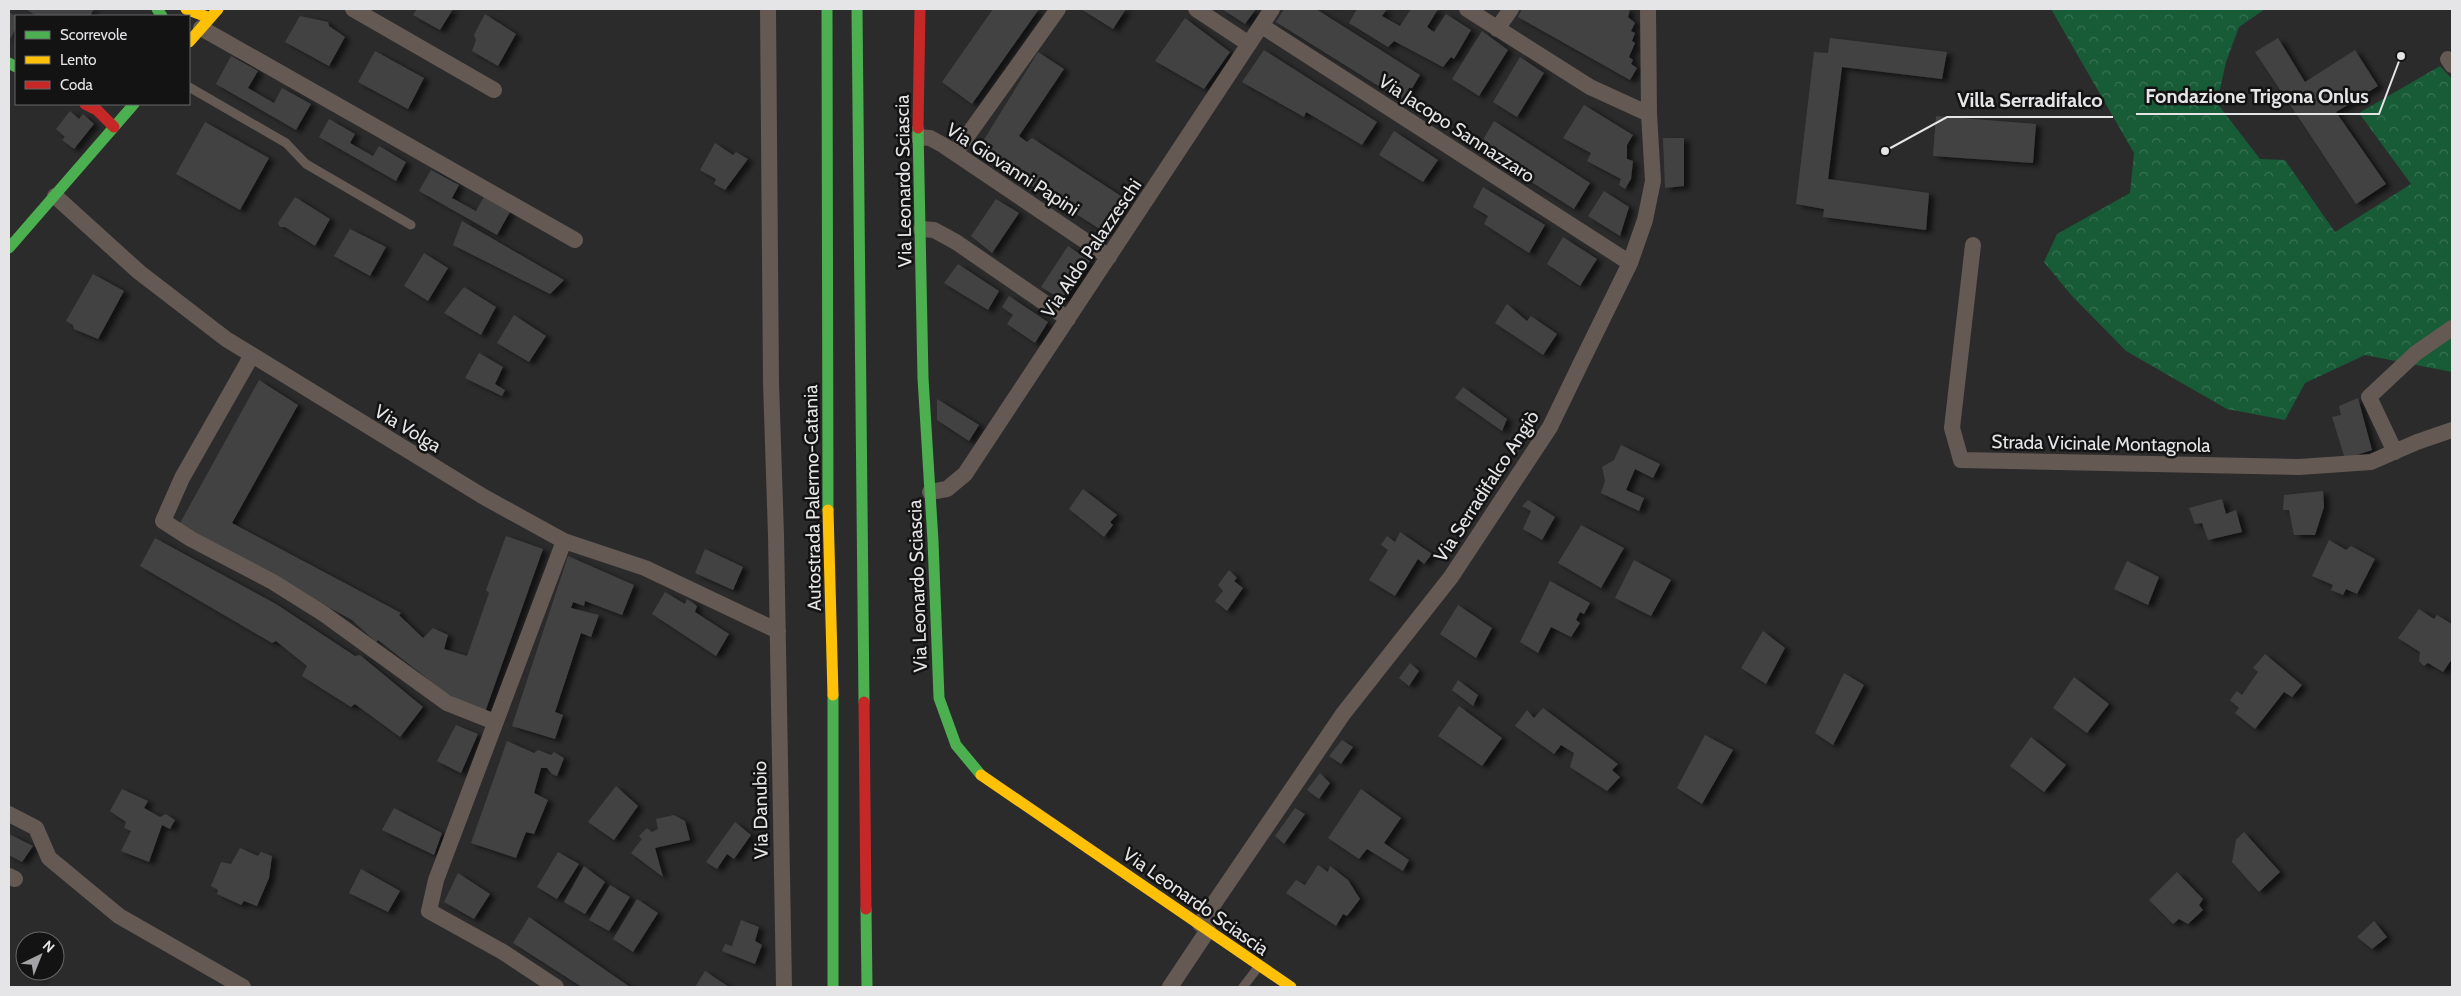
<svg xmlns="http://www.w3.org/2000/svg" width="2461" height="996" viewBox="0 0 2461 996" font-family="Cabin,sans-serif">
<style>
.forest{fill:url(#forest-crowns)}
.building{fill:#434243;filter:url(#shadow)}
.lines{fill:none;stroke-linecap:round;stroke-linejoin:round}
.lane{stroke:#645953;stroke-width:9}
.street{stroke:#645953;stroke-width:16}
.fast{stroke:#4caf50;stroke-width:11}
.slow{stroke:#ffc107;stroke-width:11}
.jam{stroke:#c62828;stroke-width:11}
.labels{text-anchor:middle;stroke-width:5;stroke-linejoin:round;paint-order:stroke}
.street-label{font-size:19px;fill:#e5e4e6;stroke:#131314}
.leader{fill:none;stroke:#e5e4e6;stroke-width:2}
.callout-dot{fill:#e5e4e6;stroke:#131314;stroke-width:2}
.callout-label{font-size:20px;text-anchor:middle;font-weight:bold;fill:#e5e4e6;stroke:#131314;stroke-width:5;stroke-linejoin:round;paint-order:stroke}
</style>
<defs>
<pattern id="forest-crowns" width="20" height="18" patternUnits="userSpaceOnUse" patternTransform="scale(1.25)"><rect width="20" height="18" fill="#175b37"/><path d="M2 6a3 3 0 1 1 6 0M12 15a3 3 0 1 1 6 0" fill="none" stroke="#397254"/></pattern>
<filter id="shadow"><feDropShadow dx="5.5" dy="3" stdDeviation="2.5" flood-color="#0009"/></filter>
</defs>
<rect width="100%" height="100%" fill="#2b2b2c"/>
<!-- forest -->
<path class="forest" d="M2051,9h214l-26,18 -13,35 -9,41 43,56 25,1 50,72 76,-48 -52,-71 81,-47 12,13v293l-87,-17 -60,28 -20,37 -58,-11 -101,-58 -54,-55 -28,-34 13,-28 73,-41 4,-40z"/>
<!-- building -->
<path class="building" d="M26,9h68l-4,7h-54z
M417,9h36l-13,21 -27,-15z
M993,9h46l-67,95 -30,-22z
M1081,9h45l-13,20z
M1222,9h34l-11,15z
M1284,9h32l104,66 -16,27 -128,-80z
M1357,9h30l-5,7 18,10 11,-17h27l-11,18 7,5 12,-18 25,16 -17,29 -3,-2 -8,10 -49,-26 -6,6 -39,-24z
M1522,9h108l-2,8 7,6 -4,8 4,2 -3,8 3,2 -6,14 4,3 -2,4 6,4 -7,12 -112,-63z
M9,12l7,4v12l-7,13z
M485,14l31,20 -18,32 -26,-15 4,-11 -2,-5z
M300,16l28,6 1,4 16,11 -16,29 -44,-24z
M1185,18l45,34 -26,37 -49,-28z
M1482,31l26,19 -29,46 -27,-17z
M1830,38l117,14 -5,27 -100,-12 -14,112 101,14 -3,37 -103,-13 1,-8 -28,-5 18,-152 14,1z
M2278,38l27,44 50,-32 23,36 -42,26 50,72 -30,20 -101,-152z
M1264,50l113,72 -15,23 -56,-33 -2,5 -62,-35z
M375,51l49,27 -16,31 -50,-27z
M1038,52l26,17 -45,67 8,6 5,-4 95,62 -21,33 -129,-82z
M231,56l27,15 -10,17 26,15 8,-15 29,16 -15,26 -80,-46z
M1520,57l24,16 -27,44 -24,-15z
M1584,105l49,30 -6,10v14l6,2 -2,18 -6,10 -6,-4 2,-6 -34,-18 4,-8 -28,-15z
M70,111l9,8 4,-5 11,10 -20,25 -12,-9 3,-3 -9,-8z
M1936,116l100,8 -3,39 -100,-7z
M329,119l26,15 -5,9 23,13 6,-10 27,16 -10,19 -77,-44z
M1494,121l96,62 -16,26 -96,-61z
M205,122l64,36 -29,52 -64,-36z
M1394,131l44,29 -15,22 -44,-27z
M1663,138h21v48l-19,2z
M715,143l18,12 3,-3 12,7 -23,31 -11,-6 2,-5 -16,-9z
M431,170l28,15 -7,13 24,13 8,-14 26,15 -13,23 -78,-44z
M1483,187l62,38 -16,28 -45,-29 4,-8 -15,-9z
M1604,191l25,16 -9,29 -32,-20z
M295,197l35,22 -15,27 -30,-19h-5l-2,-4z
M996,199l23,14 -27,40 -21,-17z
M462,221l102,59 -14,14 -97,-49z
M350,229l36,18 -16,29 -36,-20z
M1563,237l34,22 -17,27 -33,-22z
M1068,246l22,15 -26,40 -23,-14z
M424,253l24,15 -20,33 -24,-15z
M958,264l41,27 -11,19 -44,-27z
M93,274l31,17 -26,48 -24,-10 -1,-4 -7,-4z
M464,287l32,20 -15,28 -37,-22z
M1009,296l39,26 -13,21 -28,-19 6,-9 -11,-8z
M1507,304l20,17 4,-5 26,18 -14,21 -48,-32z
M514,315l32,21 -17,26 -32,-19z
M479,353l24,14 -8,17 10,6 -3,6 -37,-18z
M259,380l39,25 -66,118 169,90 -2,2 24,23 10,-10 15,7 -4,14 23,7 22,-63 -3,-3 20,-54 37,13 -59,166 -55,-32 -1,-4 -50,-39 -2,2 -24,-22 -173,-95z
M1463,387l44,32 -5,12 -47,-33z
M2358,398l14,52 -27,9 -13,-42 9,-2 -2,-9z
M937,399l42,26 -10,16 -32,-21z
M1621,445l39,19 -7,14 -18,-9 -9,21 18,8 -5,13 -38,-18 4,-12 -3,-14 12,-7z
M1083,489l34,26 -7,7 3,3 -9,12 -35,-28z
M2323,491l1,16 -9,28h-21l-5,-25h-6l1,-15z
M2222,499l4,15 10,-4 6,22 -34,8 -6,-17 -7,1 -6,-16z
M1528,500l27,17 -13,23 -19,-11 8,-18 -9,-5z
M1581,525l43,23 -23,40 -43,-25z
M1400,532l32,22 -8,10 -6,-5 -23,37 -26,-16 19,-30 -7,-5 6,-9 8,6z
M155,538l121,66 79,52 5,-1 63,52 -23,30 -45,-33 -4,3 -49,-31 5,-10 -31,-25 -4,2 -132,-77z
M2329,540l17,10 5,-4 24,13 -18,35 -11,-5 -3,6 -12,-5 2,-5 -21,-9z
M705,549l38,18 -10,23 -38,-17z
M568,556l66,29 -12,30 -37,-14 -1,5 -11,-4 -2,6 28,7 -8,22 -10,-4 -26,79 8,3 -8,24 -43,-13z
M1634,560l37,20 -20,36 -36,-18z
M2127,561l32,16 -11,28 -34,-16z
M1229,570l8,8 -3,3 9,7 -16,23 -12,-10 8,-10 -5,-6z
M1550,581l40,22 -6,11 -4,-2 -4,8 4,3 -9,14 -20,-10 -13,26 -18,-11z
M665,592l20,12 2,-5 10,7 -2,6 34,22 -13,22 -64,-42z
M1458,605l34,23 -16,30 -36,-24z
M2419,609l15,10 3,-4 15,9v35l-9,13 -15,-9 -4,3 -5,-5 1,-9 -22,-14z
M1763,631l22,17 -19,36 -25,-16z
M2265,654l37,31 -10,12 -8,-5 -29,37 -20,-16 4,-5 -9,-8 7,-9 5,4 16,-23 -5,-4z
M1410,663l9,8 -10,15 -10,-8z
M1844,673l20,12 -31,60 -18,-12z
M2074,677l35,27 -22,29 -34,-25z
M1458,680l20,15 -5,11 -21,-16z
M1459,706l43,32 -20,28 -44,-30z
M1543,708l75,56 -6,6 8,7 -13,14 -37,-24 4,-14 -13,-8 -7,9 -39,-28 12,-16 7,8z
M456,725l22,9 -17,39 -24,-12z
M1705,735l28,15 -31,54 -25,-16z
M2031,737l35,28 -22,27 -34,-26z
M1342,740l11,7 -12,17 -12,-8z
M507,741l27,12 4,-3 13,5 3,-3 10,6 -7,18 -5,-2 -5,-6h-6l-7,25 14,7 -14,34 -8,-2 -10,26 -45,-15z
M1320,773l10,10 -11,16 -12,-9z
M616,786l22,20 -24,34 -26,-18z
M122,789l26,12 -4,7 16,9 6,-3 9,6 -5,9 -8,-4 -13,37 -28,-11 10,-20 -7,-3 2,-6 -16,-11z
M1361,789l40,29 -17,25 25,17 -6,11 -36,-22 -8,10 -31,-21z
M394,808l48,25 -8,22 -52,-25z
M1295,808l10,6 -21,30 -9,-8z
M674,815l11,6 5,19 -35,8 8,29 -32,-24 11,-14 -3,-3 8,-8 5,4 6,-3 -2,-10z
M735,822l16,13 -17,24 -7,-5 -10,15 -11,-7z
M2244,832l36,40 -21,20 -27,-30 4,-22z
M9,834l24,12 -11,16 -13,-7z
M240,848l18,8 3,-4 11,4 -3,22 -12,28 -13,-5 -3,4 -24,-11 1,-4 -7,-4 10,-24 10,2z
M558,852l21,12 -22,35 -20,-12z
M1318,865l10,7 2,-6 18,14 12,19 -13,17 -4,-2 -7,12 -50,-33 10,-13 9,5z
M584,866l21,16 -20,32 -21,-12z
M361,869l39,22 -12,21 -39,-19z
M2177,872l26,27 -4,6 4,5 -15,14 -9,-5 -6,5 -24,-24z
M458,873l32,21 -16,25 -30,-17z
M610,885l20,12 -21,34 -20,-11z
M637,899l21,14 -25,39 -20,-13z
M529,917l101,70h-48l-69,-44z
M741,920l18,7 -4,14 7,4 -7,19 -33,-13 3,-7 7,2z
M2374,921l13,16 -15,12 -15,-12z
M25,962v9h20l-5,8 -19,-10z
M705,971l24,16h-34z"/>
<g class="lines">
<!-- lane -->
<path class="lane" d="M189,87l97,56 20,21 105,61
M1243,987l16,-21"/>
<!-- street -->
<path class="street" d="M353,9l141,81
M768,9l3,374 5,152 8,452
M1196,9l53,35
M1467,9l123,78 59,27
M1262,26l368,237
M201,28l374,212
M1497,29l14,-20
M2448,59l4,6
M918,137l12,1 13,7 166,112
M955,153l103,-144
M55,196l84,76 87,67 258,158 80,44 81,27 133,63
M921,229l13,1 22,12 112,77
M1973,245l-21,183 9,32 338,7 72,-5 46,-20 35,-12
M252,355l-70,123 -19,43 28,18 82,43 51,32 123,89 48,19
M2395,452l-26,-55 47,-44 36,-25
M930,492l17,-3 18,-15 307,-465
M9,814l27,14 13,30 70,58 124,71
M9,876l6,3
M1200,924l143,-210 108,-137 99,-150 29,-60 51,-104 15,-43 8,-39 -4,-67 -1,-105
M556,987l-53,-35 -74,-41 7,-31 128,-339
M1170,987l38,-57"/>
<!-- fast -->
<path class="fast" d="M157,9l5,7
M827,9l1,501
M857,9l7,693
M9,63l7,4
M918,128l5,250 10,163 6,157 17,47 25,30
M9,248l125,-144
M833,695v292
M866,909l1,78"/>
<!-- slow -->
<path class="slow" d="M186,9l24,9
M189,42l29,-33
M828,510l5,185
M981,775l310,212"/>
<!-- jam -->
<path class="jam" d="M85,104l12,6 17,17
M918,128l2,-119
M864,702l2,207"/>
</g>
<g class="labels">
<!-- street labels -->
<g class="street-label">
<text transform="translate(1457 128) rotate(33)" y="7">Via Jacopo Sannazzaro</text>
<text transform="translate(1013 169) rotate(33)" y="7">Via Giovanni Papini</text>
<text transform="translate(903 181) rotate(-91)" y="7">Via Leonardo Sciascia</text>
<text transform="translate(1091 248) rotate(-56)" y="7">Via Aldo Palazzeschi</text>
<text transform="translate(408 428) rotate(31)" y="7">Via Volga</text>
<text transform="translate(2101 443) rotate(1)" y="7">Strada Vicinale Montagnola</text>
<text transform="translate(1486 486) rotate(-57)" y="7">Via Serradifalco Angiò</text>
<text transform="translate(812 498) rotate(-91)" y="7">Autostrada Palermo-Catania</text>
<text transform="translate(917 586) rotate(-92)" y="7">Via Leonardo Sciascia</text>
<text transform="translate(760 810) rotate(-91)" y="7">Via Danubio</text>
<text transform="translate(1196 901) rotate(35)" y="7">Via Leonardo Sciascia</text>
</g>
</g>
<!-- callouts -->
<path class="leader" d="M2401 56L2379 114H2136M1885 151L1947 117H2113"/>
<g class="callout-dot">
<circle cx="2401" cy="56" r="5"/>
<circle cx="1885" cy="151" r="5"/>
</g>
<g class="callout-label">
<text x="2257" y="103">Fondazione Trigona Onlus</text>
<text x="2030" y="107">Villa Serradifalco</text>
</g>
<!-- border -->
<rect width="2461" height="996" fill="none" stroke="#e5e4e6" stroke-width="20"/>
<!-- legend -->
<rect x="15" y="15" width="175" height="90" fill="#131314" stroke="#676768"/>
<rect x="25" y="31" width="25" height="8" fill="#4caf50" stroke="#676768"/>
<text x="60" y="40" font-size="15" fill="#e5e4e6">Scorrevole</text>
<rect x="25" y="56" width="25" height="8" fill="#ffc107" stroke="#676768"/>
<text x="60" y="65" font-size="15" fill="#e5e4e6">Lento</text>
<rect x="25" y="81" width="25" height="8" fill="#c62828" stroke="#676768"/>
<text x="60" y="90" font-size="15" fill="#e5e4e6">Coda</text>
<!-- north arrow -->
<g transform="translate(40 956) rotate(43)"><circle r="24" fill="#131314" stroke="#676768"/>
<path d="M0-4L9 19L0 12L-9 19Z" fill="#a4a3a5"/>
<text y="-8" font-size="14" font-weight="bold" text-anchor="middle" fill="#e5e4e6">N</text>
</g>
</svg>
